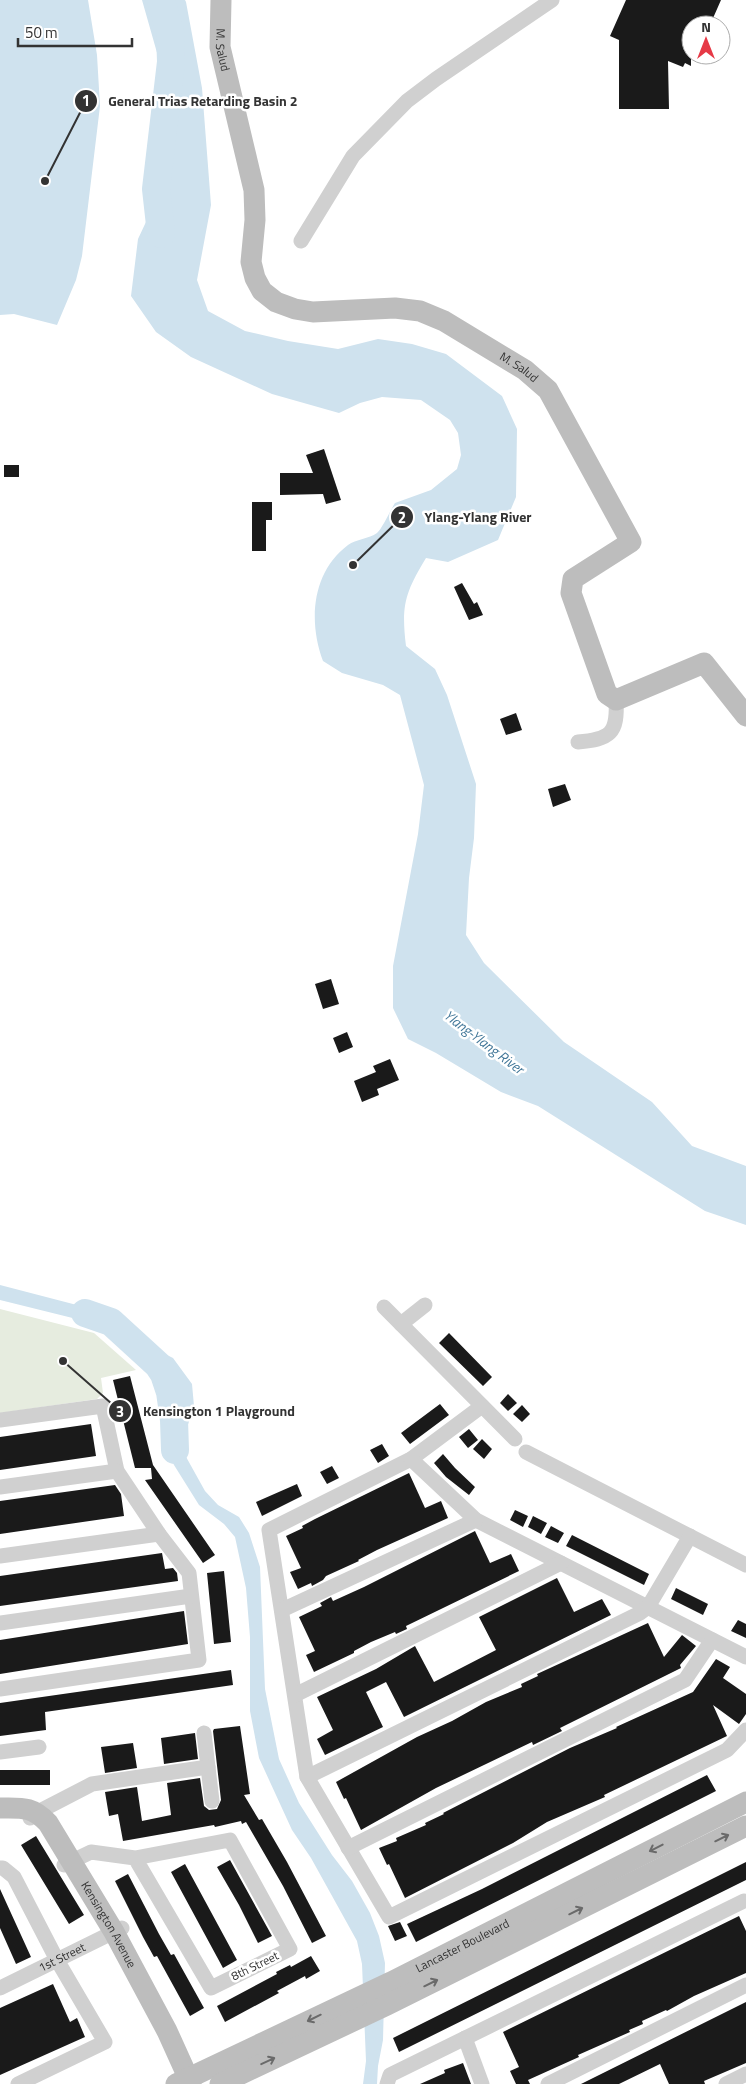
<svg xmlns="http://www.w3.org/2000/svg" width="746" height="2084" viewBox="0 0 746 2084" font-family="'Titillium Web',sans-serif">
<style>
.green{fill:#e6ecdf}
.water{fill:#cfe2ee}
.lines{fill:none;stroke-linecap:round;stroke-linejoin:round}
.river{stroke:#cfe2ee;stroke-width:28}
.building{fill:#1a1a1a}
.street{stroke:#d0d0d0;stroke-width:15}
.secondary{stroke:#bdbdbd;stroke-width:21}
.oneway{stroke:#6a6a6a}
.labels{text-anchor:middle;stroke-width:5;stroke-linejoin:round;paint-order:stroke}
.street-label{font-size:12px;fill:#333;stroke:#fff}
.water-label{font-size:14px;font-style:italic;fill:#3f7597;stroke:#fff}
.leader{fill:none;stroke:#333;stroke-width:2}
.callout-dot{fill:#333;stroke:#fff;stroke-width:2}
.mark-label{font-size:15px;text-anchor:middle;font-weight:bold;fill:#fff}
.callout-label{font-size:14px;text-anchor:middle;font-weight:bold;fill:#333;stroke:#fff;stroke-width:5;stroke-linejoin:round;paint-order:stroke}
</style>
<rect width="100%" height="100%" fill="#fff"/>
<!-- green -->
<path class="green" d="M0,1309l94,24 42,37 -35,8 2,15 -6,6 -97,14z"/>
<!-- water -->
<path class="water" d="M0,0h88l9,55 3,51 -18,150 -6,24 -19,45 -43,-11 -14,1z
M142,0h43l1,2 16,86 9,117 -14,75 11,31 37,20 43,10 50,8 40,-10 34,5 34,10 56,42 15,33 -1,68 -18,43 -50,22 -22,-4c-21,35 -25,47 -20,88l29,23 12,26 29,89 -2,54 -5,40 -3,57 18,28 80,79 88,60 40,44 54,20v59l-41,-14 -167,-105 -37,-14 -65,-39 -28,-14 -15,-31v-42l25,-132 6,-49 -24,-90 -17,-10 -41,-12 -19,-12c-15,-40 -11,-89 25,-116 8,-6 21,-6 29,-12 5,-4 14,-24 18,-30l36,-13 26,-21 4,-14 -3,-22 -8,-13 -29,-20 -39,-3 -22,6 -21,10 -67,-19 -81,-37 -35,-25 -25,-36 7,-57 22,-47 15,-62 -4,-28z
M0,1285l96,25 27,9 28,28 22,11 19,26 2,22 -11,34 2,15 20,36 13,14 21,12 10,16 11,34 5,122 14,70 20,44 33,52 20,26 18,32 9,23 6,27 -2,77 -5,26 -1,18h-14l3,-23 -4,-97 -5,-23 -46,-83 -19,-28 -33,-72 -9,-47v-74l-4,-49 -11,-51 -11,-13 -25,-19 -25,-40 -7,-15v-18l7,-20 -1,-22 -9,-18 -43,-42 -121,-30z"/>
<g class="lines">
<!-- river -->
<path class="river" d="M161,0l9,31 1,31 -15,127 5,45
M85,1313l26,9 47,43 6,9 6,18 4,28 1,30"/>
</g>
<!-- building -->
<path class="building" d="M626,0h95l-11,25h-19v41l-6,-3 -2,4 -15,-6 1,48h-50v-69l-9,-4z
M324,449l17,51 -15,4 -3,-10 -43,1v-22h33l-7,-18z
M4,465h15v12h-15z
M252,502h20v18h-6v31h-14z
M462,583l12,21 3,-2 6,13 -14,5 -15,-33z
M516,713l6,17 -16,5 -6,-16z
M565,784l6,16 -18,7 -5,-18z
M331,979l8,25 -16,5 -8,-25z
M347,1032l6,15 -14,6 -6,-15z
M390,1059l9,21 -22,9 2,6 -17,7 -8,-21 22,-9 -3,-6z
M449,1333l43,44 -9,9 -44,-43z
M130,1376l23,89 62,90 -12,8 -58,-83 7,-1 -1,-11h-16l-22,-88z
M508,1394l9,9 -9,8 -8,-8z
M440,1404l9,11 -39,29 -9,-11z
M522,1405l8,9 -8,8 -9,-8z
M91,1424l5,32 -96,14v-33z
M469,1429l9,11 -10,8 -9,-11z
M482,1439l10,10 -8,10 -11,-10z
M382,1444l7,12 -11,7 -8,-13z
M443,1454l12,14 20,19 -6,8 -23,-18 -12,-14z
M332,1466l7,12 -12,6 -7,-12z
M409,1473l16,35 16,-7 7,17 -71,32 -19,10 1,1 -33,15 -3,4 -11,6 -1,-3 -13,6 -8,-17 11,-4 -15,-32 17,-8 -1,-2 13,-7z
M297,1484l5,12 -40,20 -6,-14z
M115,1485l6,9 3,22 -124,18v-33z
M515,1510l13,6 -5,11 -13,-7z
M533,1516l14,7 -6,11 -13,-7z
M551,1526l13,7 -6,10 -13,-6z
M475,1531l15,32 21,-9 8,17 -113,55 1,3 -11,5 -1,-2 -24,10 -17,9v2l-40,19 -8,-17 9,-4 -16,-34 23,-11 -2,-3 11,-6 2,4 31,-14z
M572,1535l77,39 -5,11 -78,-39z
M162,1553l3,16 8,-1 4,5 1,8 -178,25v-30z
M224,1571l7,71 -17,2 -7,-71z
M557,1578l17,34 28,-13 9,16 -207,102 -18,-35 -20,10 17,35 -58,28 -8,-16 16,-9 -16,-33 59,-28 39,-23 19,36 62,-32 -17,-33z
M676,1588l32,16 -5,11 -32,-16z
M184,1611l4,33 -188,30v-34z
M738,1620l8,4v14l-15,-7z
M648,1623l16,34 18,-22 14,11 -16,19 1,3 -121,60 2,3 -29,14 -1,-3 -96,46 -75,42 -15,-32 -2,1 -8,-17 81,-45 35,-16 34,-19 36,-15 -1,-3 17,-8 -1,-2z
M716,1659l14,8 -7,11 23,16v20l-7,10 -26,-19 14,31 -123,59 1,2 -58,25 -34,21 -108,55 -16,-34 -2,1 -8,-17 18,-7 -1,-3 30,-13 -1,-2 19,-9 -1,-1 127,-65 47,-20 -1,-1 77,-35z
M231,1670l2,15 -188,27 1,18 -46,6v-33z
M240,1726l10,68 -6,1 15,25 3,-1 25,43 39,74 -14,7 -29,-57 -37,-64 -4,2 -1,-3 -26,6 -1,-2 -23,4 -68,12 -5,-27 -9,2 -4,-24 32,-5 5,34 29,-6 -4,-32 33,-5 4,28 5,4 8,-1 4,-9 -8,-69 1,-2z
M195,1733l3,26 -34,5 -3,-26z
M133,1743l4,25 -32,5 -4,-26z
M0,1770h50v15h-50z
M707,1775l9,16 -300,151 -9,-18 75,-35z
M36,1836l48,79 -15,9 -48,-79z
M230,1860l42,76 -14,7 -19,-38 -22,-38z
M746,1862v18l-347,172 -6,-14z
M185,1864l52,96 -14,8 -52,-96z
M128,1874l31,60 12,21 3,-1 30,54 -14,8 -33,-60 -3,1 -11,-20 -28,-56z
M0,1889l31,68 -15,7 -16,-36z
M739,1916l7,15v42l-52,23 -27,15 -1,-1 -24,11 1,3 -14,6 1,2 -52,23 1,2 -51,23 2,4h-14l-6,-13 9,-4 -16,-35z
M400,1922l7,14 -12,5 -7,-15z
M311,1956l9,15 -14,8 -1,-3 -28,15 2,2 -54,29 -8,-16 60,-32 -1,-2 14,-7 1,2z
M53,1984l17,38 7,-4 8,19 -85,38v-67z
M746,2002v61l-42,18 1,3h-36l-9,-20 -41,20h-38z
M463,2063l8,21h-51l25,-11 -1,-3z"/>
<g class="lines">
<!-- street -->
<g class="street">
<path d="M301,241l52,-85 54,-55 29,-22 116,-79"/>
<path d="M578,742c32,-3 40,-8 38,-42"/>
<path d="M384,1307l131,132"/>
<path d="M401,1324l24,-19"/>
<path d="M482,1406l-71,53 -142,71 38,247 82,140 338,-167 19,-20"/>
<path d="M0,1420l103,-14 14,65 42,63 30,39 10,87 -199,29"/>
<path d="M526,1452l220,113"/>
<path d="M411,1459l65,61 270,137"/>
<path d="M0,1487l117,-16"/>
<path d="M0,1556l159,-22"/>
<path d="M282,1610l194,-90"/>
<path d="M0,1623l191,-27"/>
<path d="M295,1695l266,-132"/>
<path d="M204,1733l8,68"/>
<path d="M0,1752l39,-5"/>
<path d="M307,1777l333,-164 8,-6 42,-71"/>
<path d="M30,1818l8,-6 54,-28 116,-17"/>
<path d="M348,1848l337,-168 27,-40"/>
<path d="M64,1865l27,-13 44,6 95,-18 60,109 -79,39 -76,-130"/>
<path d="M0,1868h3l11,9 43,83 48,82 -87,42"/>
<path id="s1" d="M0,1988l122,-60"/>
<path d="M465,2038l17,46"/>
<path d="M387,2084l3,-9 354,-174"/>
<path d="M548,2084l198,-99"/>
<path d="M726,2084l20,-10"/>
</g>
<!-- secondary -->
<g class="secondary">
<path id="s2" d="M221,0l-1,47 34,143 1,30 -4,42 4,16 7,13 14,11 19,7 18,3 82,-4 25,3 24,10 81,49 23,20 83,152 -58,37 -2,14 36,101 9,6 88,-37 42,53"/>
<path id="s3" d="M0,1808c22,0 32,-2 48,15l66,109 53,99 24,53"/>
<path id="s4" d="M176,2084l215,-102 355,-180"/>
<path d="M220,2084l167,-79 359,-179"/>
</g>
</g>
<!-- one-way arrows -->
<defs><path id="oneway-shaft" d="M-6 0H5M1.5-3L5.5 0L1.5 3" fill="none" stroke-width="1.6" stroke-linecap="round" stroke-linejoin="round" transform="scale(1.25)"/></defs>
<g class="oneway">
<use href="#oneway-shaft" transform="translate(722 1838) rotate(-26)"/>
<use href="#oneway-shaft" transform="translate(656 1848) rotate(153)"/>
<use href="#oneway-shaft" transform="translate(576 1911) rotate(-26)"/>
<use href="#oneway-shaft" transform="translate(431 1983) rotate(-26)"/>
<use href="#oneway-shaft" transform="translate(314 2018) rotate(154)"/>
<use href="#oneway-shaft" transform="translate(268 2061) rotate(-25)"/>
</g>
<g class="labels">
<!-- street labels -->
<g class="street-label">
<text dy="4" stroke="none"><textPath href="#s2" startOffset="50">M. Salud</textPath></text>
<text dy="4" stroke="none"><textPath href="#s2" startOffset="575">M. Salud</textPath></text>
<text dy="4" stroke="none"><textPath href="#s3" startOffset="171">Kensington Avenue</textPath></text>
<text dy="4" stroke="none"><textPath href="#s4" startOffset="318">Lancaster Boulevard</textPath></text>
<text dy="4" stroke="none"><textPath href="#s1" startOffset="69">1st Street</textPath></text>
<text transform="translate(255 1966) rotate(-26)" y="4">8th Street</text>
</g>
<!-- water labels -->
<g class="water-label">
<text transform="translate(484 1042) rotate(37)" y="5">Ylang-Ylang River</text>
</g>
</g>
<!-- callouts -->
<path class="leader" d="M45 181L86 101M353 565L402 517M63 1361L120 1411"/>
<g class="callout-dot">
<circle cx="45" cy="181" r="5"/>
<circle cx="353" cy="565" r="5"/>
<circle cx="63" cy="1361" r="5"/>
<circle cx="86" cy="101" r="12"/>
<circle cx="402" cy="517" r="12"/>
<circle cx="120" cy="1411" r="12"/>
</g>
<g class="mark-label">
<text x="86" y="106">1</text>
<text x="402" y="523">2</text>
<text x="120" y="1417">3</text>
</g>
<g class="callout-label">
<text x="203" y="106">General Trias Retarding Basin 2</text>
<text x="478" y="522">Ylang-Ylang River</text>
<text x="219" y="1416">Kensington 1 Playground</text>
</g>
<!-- north arrow -->
<g transform="translate(706 40)"><circle r="24" fill="#ffffff" stroke="#adadad"/>
<path d="M0-4L9 19L0 12L-9 19Z" fill="#e63946"/>
<text y="-8" font-size="14" font-weight="bold" text-anchor="middle" fill="#333333">N</text>
</g>
<!-- scale -->
<path d="M18 38v8h114v-8" fill="none" stroke="#333333" stroke-width="2.5"/>
<text x="25" y="38" font-size="15" fill="#333333" stroke="#ffffff" stroke-width="4" paint-order="stroke">50 m</text>
</svg>
